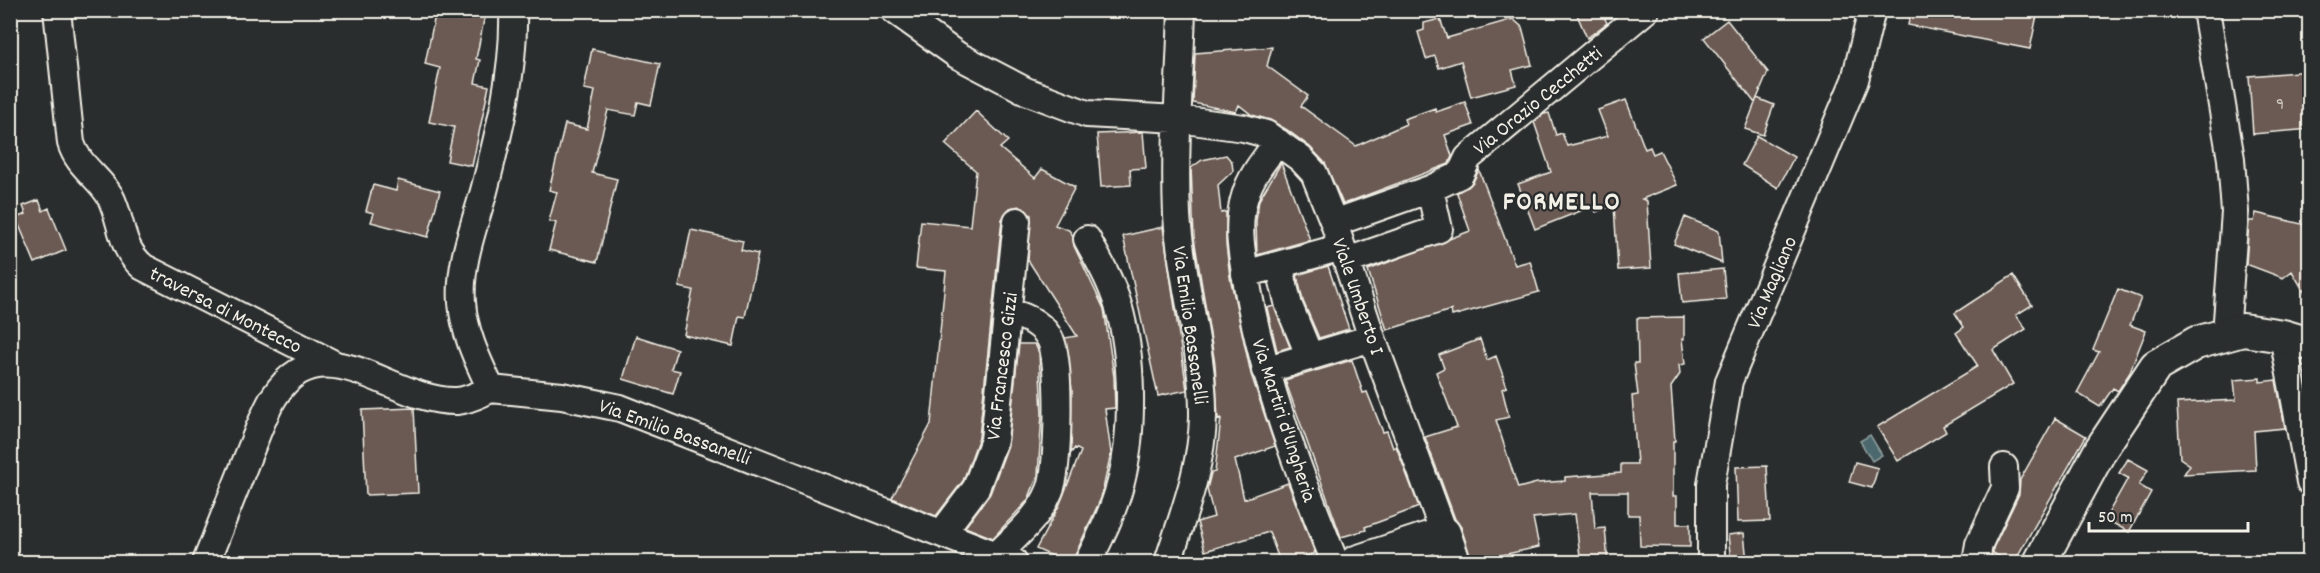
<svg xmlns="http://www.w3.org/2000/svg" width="2320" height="573" viewBox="0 0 2320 573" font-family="Dekko,sans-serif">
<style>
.water{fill:#4b686e;stroke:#8f9f9f;stroke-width:1.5}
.building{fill:#6b5a53;stroke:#f4f1e8;stroke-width:1.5}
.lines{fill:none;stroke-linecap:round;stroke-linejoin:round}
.minor-casing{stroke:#f4f1e8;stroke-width:30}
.tertiary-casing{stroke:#f4f1e8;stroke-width:36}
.minor{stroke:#2a2d2e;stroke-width:26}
.tertiary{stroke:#2a2d2e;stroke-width:32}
.labels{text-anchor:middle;stroke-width:4.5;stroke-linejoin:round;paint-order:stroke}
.number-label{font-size:18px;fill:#d2cbc3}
.street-label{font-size:21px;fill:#f4f1e8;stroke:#2a2d2e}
.district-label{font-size:27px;font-weight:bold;letter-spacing:1.5px;fill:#f4f1e8;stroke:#2a2d2e}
</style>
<rect width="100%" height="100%" fill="#2a2d2e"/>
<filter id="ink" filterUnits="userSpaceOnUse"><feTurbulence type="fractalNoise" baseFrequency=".0167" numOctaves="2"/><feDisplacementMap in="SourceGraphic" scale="12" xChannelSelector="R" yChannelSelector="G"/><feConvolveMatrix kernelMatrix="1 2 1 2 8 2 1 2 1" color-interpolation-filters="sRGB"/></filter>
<g filter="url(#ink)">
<!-- water -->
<path class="water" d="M1870,435l12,20 -10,6 -12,-20z"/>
<!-- building -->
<path class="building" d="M436,10h50l-10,49 4,1 -5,23 14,3 -17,80 -25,-5 7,-34 -25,-5 11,-54 -15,-4z
M1575,10h26l6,13 -20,15z
M1911,10h127l-8,39 -122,-24z
M1440,19l7,19 66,-19 9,8 10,38 -20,5 4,15 -45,12 -10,-36 -22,7 -4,-12 -9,3 -8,-27 6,-2v-7z
M1727,20l41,52 -13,31 -51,-65z
M1272,47l-5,19 41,30 -7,10 55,40 50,-22 -2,-5 31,-11 1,4 29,-10 8,23 -28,10 7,21 -3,8 -106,40 -18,-41 -15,-16 -23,-17 -17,-10 -18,-5 -13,-10 -3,7 -43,-9 2,-50z
M592,49l68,15 -9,41 -13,-3 -3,13 -27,-5 -16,63 25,6 -20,83 -48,-12 7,-27 -7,-2 8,-29 -8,-2 16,-66 22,5 8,-38 -11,-2z
M2310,71v58l-57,5 -4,-58z
M1757,98l17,7 -11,30 -18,-6z
M1626,100l19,49 5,-2 3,7 7,-3 17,34 -35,14 5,2 4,67 -33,2 -4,-65 -18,7 -3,-6 -58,23 -17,-45 33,-12 -17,-50 10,-8 5,-1 7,22 6,-2 5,13 41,-10 -10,-26z
M976,111l32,30 -8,7 35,30 7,-9 33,18 -20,38 14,5 4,6 1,10 30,63 10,68 1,31 -10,1 6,44 -10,45 -29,64h-7l-29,-13 23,-43 22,-55 -6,-3 -4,5 1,-64 -7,-51 12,-2 -49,-76 3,-45 -12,-9 -9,2 -8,11 -23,218 -16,44 -27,35 -44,-18 39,-74 15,-153 -30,-3 5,-47 49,5 6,-55 -31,-27z
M1143,132l3,36 -16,1 1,16 -30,2 -4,-53z
M1757,136l37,21 -16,31 -36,-23z
M1226,155l6,7 1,9 -15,14 3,28 5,-1v32l4,33 21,97 24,72 -40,14 9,39 44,-16 27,70 -27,9h-8l-11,-30 -64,19 -8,-29 17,-5 -7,-28 4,-16 4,-1 6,-54 -3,1 -3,-55 -21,-126 -3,-70 11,-8z
M1281,163l29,77 -53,15 -1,-34 3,-21z
M1479,170l36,95 15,-4 9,31 -87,24 -1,-6 -64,20 -19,-60 102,-39 -13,-38 16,-11z
M398,180l42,11 -12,46 -57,-15 3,-9 -8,-2 7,-26 23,6z
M39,200l4,11 6,-3 17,42 -31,13 -19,-45 10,-4 -3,-8z
M2256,213l54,13v76l-18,-31 -9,7 -37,-14 3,-43h5z
M1685,217l34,14 3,32 -48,-19z
M1163,227l24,163 -29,6 -35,-160z
M691,230l52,11 -2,9 17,4 -13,63 -6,-1 -6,30 -49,-11 9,-45 -14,-3z
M1328,266l21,63 -30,9 -16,-37 -6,-26z
M1723,269l3,30 -44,4 -3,-30z
M2013,275l19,30 -16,10 10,14 -33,21 20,34 -70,42 3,6 -48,29 -21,-34 101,-61 -22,-33 8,-6 -9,-14z
M2118,289l23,9 -11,27 16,6 -17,43 -11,17 -5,-3 -13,19 -23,-14 22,-41 -6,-2z
M1274,306l16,41 -13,4 -10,-43z
M1684,317v22h-2l3,25 -6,1 1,9 -9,13 4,54h-2v55h4v28h13v23l-50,-1 -1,-31h-11v-23h-36l3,37 10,-1 3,34h-24l-1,-6h-3l-5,-42 -42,4 6,29 -37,8 3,7h-33l-11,-35 -6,-8 -30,-82 32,-10 -21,-55 8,-4 -5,-13 41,-16 7,21 9,-4 11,31 -5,2 7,28 -13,3 22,68 19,-5 28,-2v-4l56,-4v-9h16l-5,-68 6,-1 -4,-32h4l-1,-45z
M636,336l41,13 -6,20 9,2 -7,23 -50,-15z
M1019,344h16l4,9 3,61 -4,61 -10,25 -35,38 -28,-11 25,-33 18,-49z
M1352,360l11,33 4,-1 16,40 4,-1 6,17 3,-2 23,61 -54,20 1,3 -25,7 -56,-157z
M2260,378v4l16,-2 9,48 -31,3 2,39 -72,4 6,-9 -10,-7 -3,-55 59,-3 -2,-20z
M414,408l4,85 -52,2 -4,-85z
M2055,418l31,18 -72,126h-5l-16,-9v-5l26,-54 1,-14z
M2128,459l20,11 -9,15 12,7 -22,40 -24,-13 23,-41 -9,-5z
M1855,462l23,6 -6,20 -23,-6z
M1767,466l3,55 -32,1 -2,-55z
M1744,533l3,29h-16l-3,-27z"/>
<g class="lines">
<defs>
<path id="minor" d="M57,10l14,133c7,23 27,33 39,53 13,25 9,51 33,71l191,97
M513,10c2,60 -14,123 -29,181 -10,36 -25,73 -22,111 2,31 16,59 29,87l71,7 58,12 394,154
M894,10l63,45 69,36 61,23 91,5 66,9 22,6 35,25 13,14 20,50 38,115 72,195
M2206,10l25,149 4,53 -9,122
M1278,142c-13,17 -27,33 -33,54 -10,31 -2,63 3,94 17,95 51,183 87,272
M1430,189l30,-14 8,-17 178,-148
M1334,223l96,-34 9,40 -92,32
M1087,239c12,22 24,42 31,66 15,50 16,127 3,177 -7,28 -20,54 -33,80
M1279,265l10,41 21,51
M1245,274l97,-27
M2283,336l27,146
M1265,370l107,-32
M942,533l34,-45 18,-48 23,-219
M998,554c19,-19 42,-38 52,-64 9,-21 11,-132 0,-151 -8,-16 -25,-23 -41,-27
M206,562c14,-35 28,-70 42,-106 8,-19 15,-41 26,-59 49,-77 119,7 183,4 13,-1 22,-7 34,-12
M1168,562c15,-47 34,-95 35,-145 1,-67 -22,-135 -26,-202 -3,-68 3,-137 5,-205
M1711,562v-78l18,-103 126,-301 17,-70
M1976,562l3,-18 26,-56 -1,-21"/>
<path id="tertiary" d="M1356,562l88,-29 10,29
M2040,562l61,-113 55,-83 40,-23 47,-13 40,6 27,8"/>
</defs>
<!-- minor casing -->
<use href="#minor" class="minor-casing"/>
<!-- tertiary casing -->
<use href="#tertiary" class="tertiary-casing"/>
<!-- minor -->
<use href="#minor" class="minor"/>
<!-- tertiary -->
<use href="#tertiary" class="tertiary"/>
</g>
</g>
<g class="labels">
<!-- number labels -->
<g class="number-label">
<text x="2280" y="109">9</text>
</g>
<!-- street labels -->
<g class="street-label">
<text transform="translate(1537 100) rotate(-39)" y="7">Via Orazio Cecchetti</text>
<text transform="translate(1771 282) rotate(-67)" y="7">Via Magliano</text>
<text transform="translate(1359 296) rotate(71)" y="7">Viale Umberto I</text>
<text transform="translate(226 309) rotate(27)" y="7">traversa di Montecco</text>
<text transform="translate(1191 325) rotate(82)" y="7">Via Emilio Bassanelli</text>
<text transform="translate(1001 366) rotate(-83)" y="7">Via Francesco Gizzi</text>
<text transform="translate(1285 420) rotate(72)" y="7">Via Martiri d'Ungheria</text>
<text transform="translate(675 431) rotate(20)" y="7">Via Emilio Bassanelli</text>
</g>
<!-- district labels -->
<g class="district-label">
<text x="1562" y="209">FORMELLO</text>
</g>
</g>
<!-- margin -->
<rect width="2320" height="573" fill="none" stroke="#2a2d2e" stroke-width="36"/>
<rect x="18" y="18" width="2284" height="537" fill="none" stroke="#f4f1e8" stroke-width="2" filter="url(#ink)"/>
<!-- scale -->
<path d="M2089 522v9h159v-9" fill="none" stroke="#f4f1e8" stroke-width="3"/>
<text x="2098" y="522" font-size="18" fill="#f4f1e8" stroke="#2a2d2e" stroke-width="4.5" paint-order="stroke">50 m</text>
</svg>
